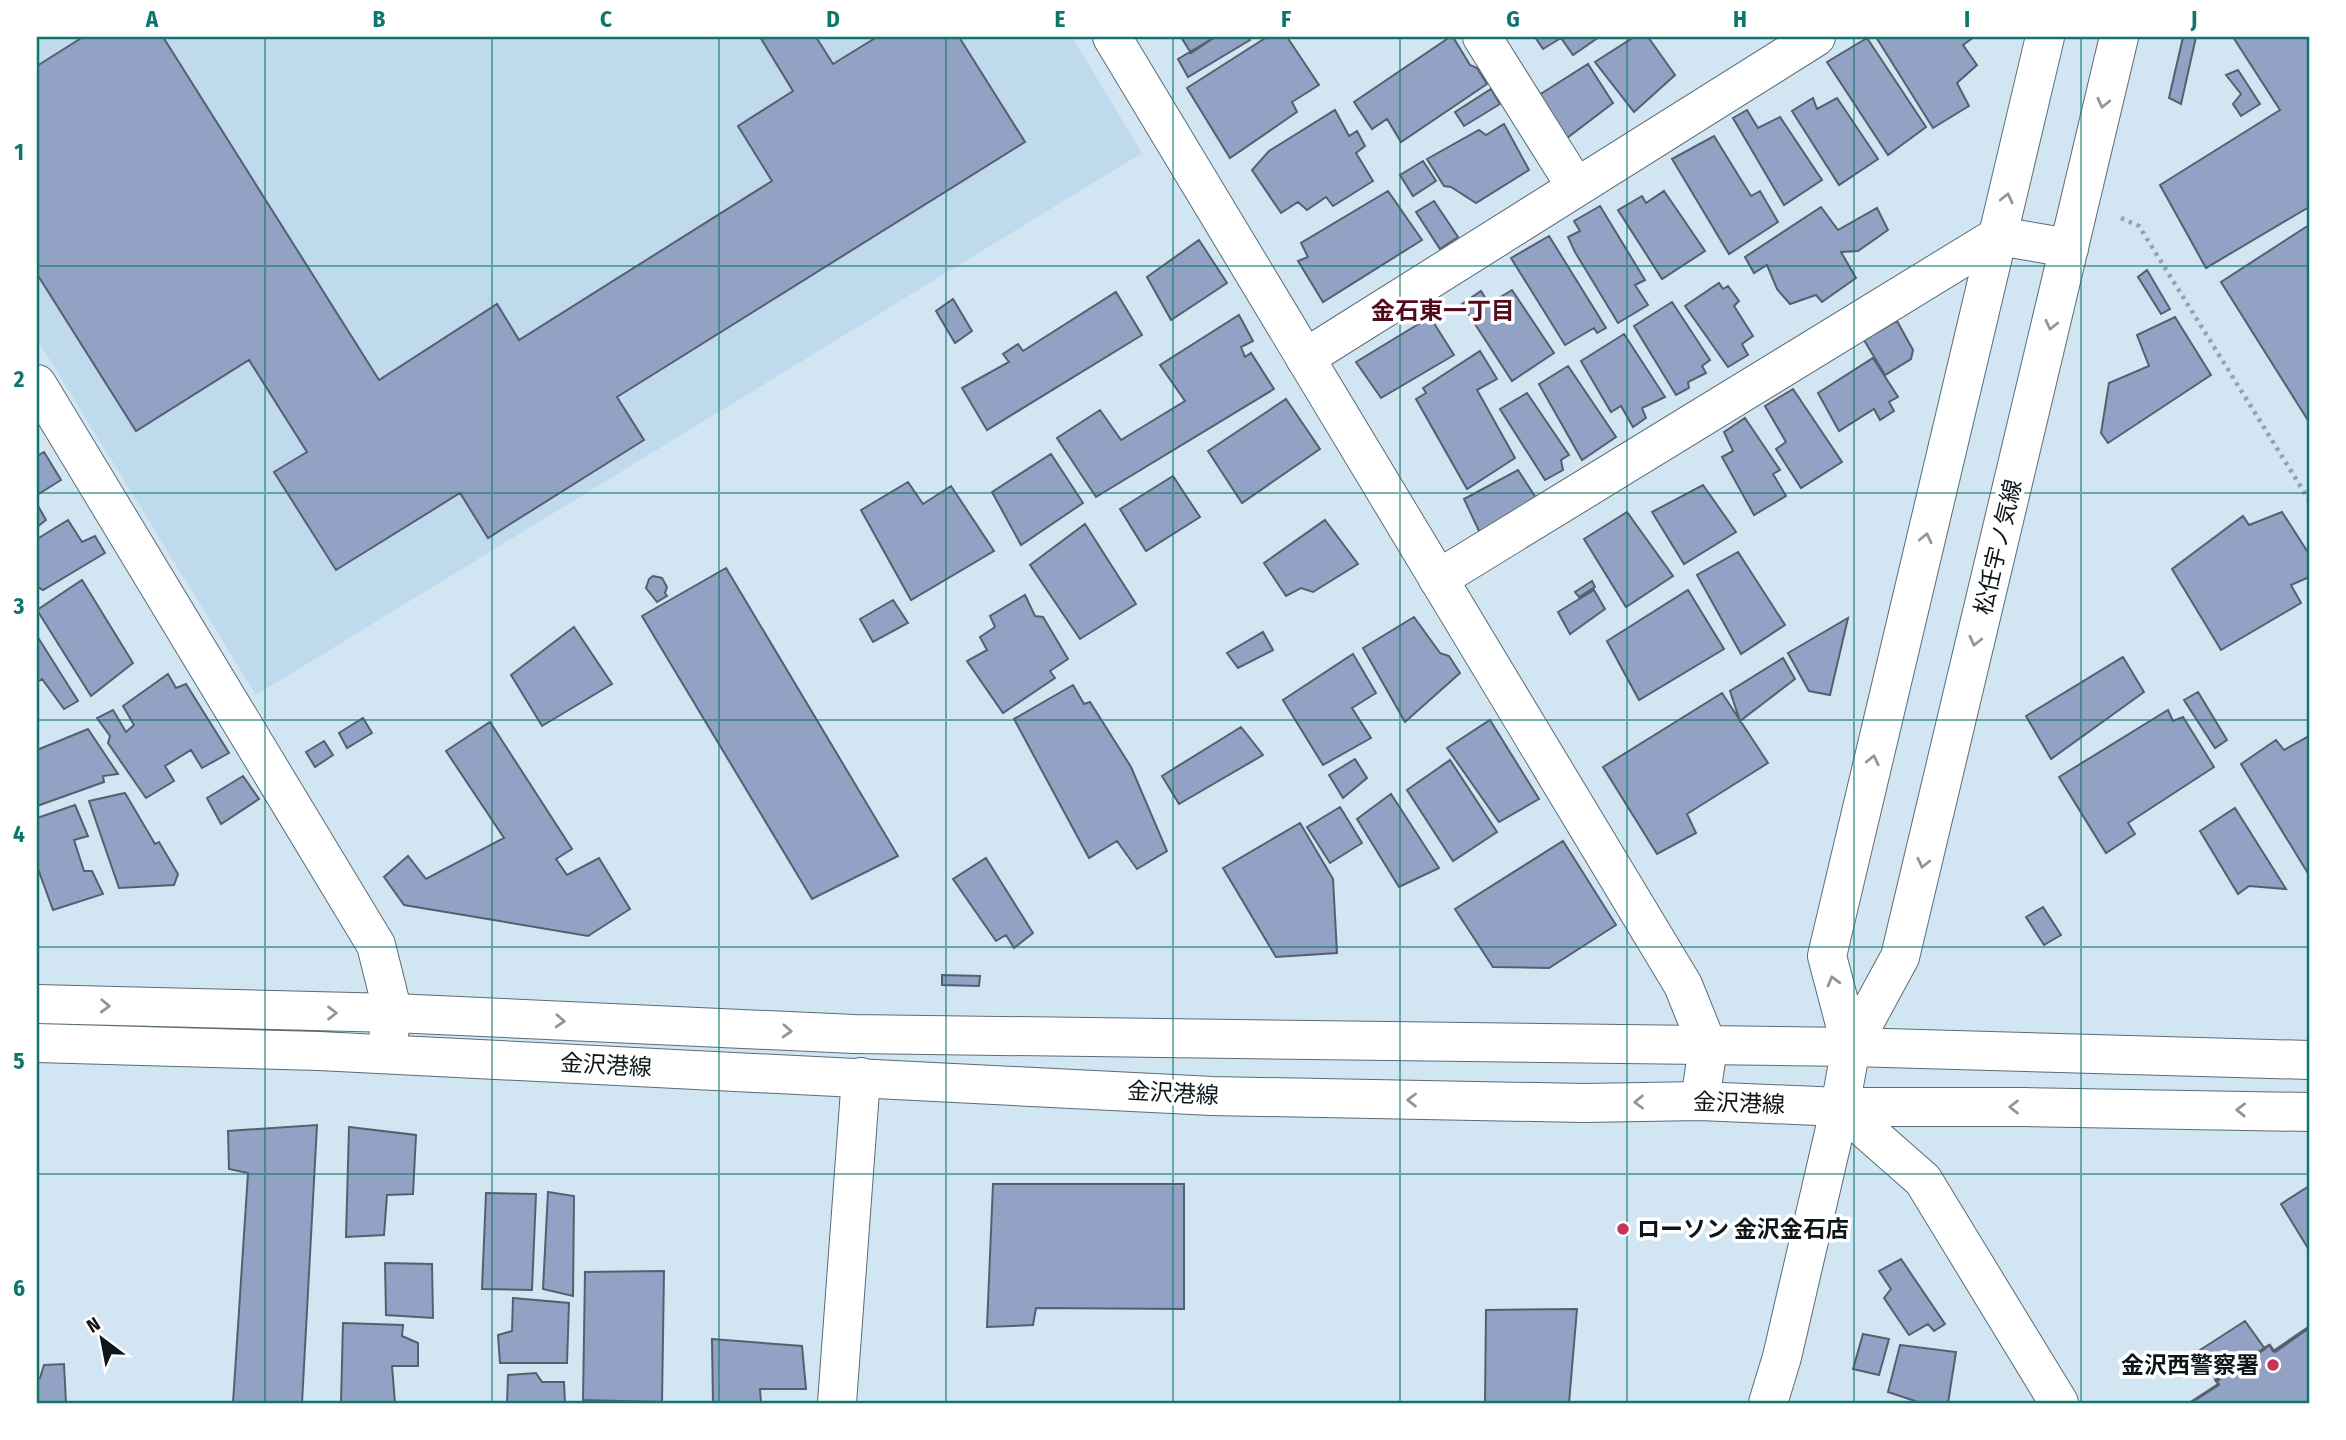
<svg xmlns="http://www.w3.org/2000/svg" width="2346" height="1440" viewBox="0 0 2346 1440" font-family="'Fira Sans Condensed','Noto Sans JP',sans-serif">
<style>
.built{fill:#bfdaec}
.building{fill:#92a2c4;stroke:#575f6f;stroke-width:2}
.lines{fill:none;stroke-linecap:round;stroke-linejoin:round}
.minor-casing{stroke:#5a6c77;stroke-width:40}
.tertiary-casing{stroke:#5a6c77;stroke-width:40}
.primary-casing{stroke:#5a6c77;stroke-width:40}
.path{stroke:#94a4ae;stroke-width:4.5;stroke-dasharray:3.5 5;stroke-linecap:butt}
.minor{stroke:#fff;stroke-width:38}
.tertiary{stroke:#fff;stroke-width:38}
.primary{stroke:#fff;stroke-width:38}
.oneway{stroke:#939698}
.grid{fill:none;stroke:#0f766e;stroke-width:2;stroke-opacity:0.55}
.poi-dot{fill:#c53554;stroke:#fff;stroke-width:2.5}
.labels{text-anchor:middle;stroke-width:7;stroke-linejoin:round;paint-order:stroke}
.street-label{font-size:23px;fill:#0f161a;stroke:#fff}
.poi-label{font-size:23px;font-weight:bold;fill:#0f161a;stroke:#fff;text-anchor:start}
.neighbourhood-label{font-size:24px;font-weight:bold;fill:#510b1c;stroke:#fff}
.neatline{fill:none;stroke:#0f766e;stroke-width:2.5}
.grid-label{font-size:23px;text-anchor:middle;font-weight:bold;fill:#0f766e}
</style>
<rect width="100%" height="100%" fill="#d1e5f3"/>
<!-- built -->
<path class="built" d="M37,37h1035l70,116 -886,542 -219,-356z"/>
<!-- building -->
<path class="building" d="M83,37h80l216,343 118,-76 22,36 253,-159 -34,-55 55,-35 -33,-54h56l17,27 44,-27h82l66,105 -408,255 27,43 -156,98 -28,-45 -124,77 -62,-98 33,-20 -58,-92 -113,71 -99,-157v-208z
M1181,37h34l-24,16z
M1215,37h33l2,3 -62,37 -10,-18z
M1267,37h20l32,48 -27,17 5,10 -67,46 -43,-70z
M1450,37h3l17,28 7,3 10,16 -86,58 -14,-23 -15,10 -18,-27z
M1535,37h64l-26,18 -12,-17 -18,11z
M1634,37h14l27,38 -41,37 -39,-50z
M1876,37h98l-11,8 14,20 -20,18 12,23 -36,22z
M2183,37h13l-15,67 -12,-6z
M2233,37h76v170l-103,61 -46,-83 120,-75z
M1867,38l59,89 -38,28 -61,-93z
M1588,64l25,39 -46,35 -28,-43z
M2238,70l22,34 -19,12 -8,-12 8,-10 -15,-19z
M1491,89l9,15 -36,22 -9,-14z
M1813,98l4,11 20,-11 41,61 -39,26 -47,-74z
M1335,110l14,26 8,-5 8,15 -9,7 17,28 -40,25 -7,-9 -19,13 -9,-8 -17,11 -29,-43 17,-19z
M1747,110l11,18 22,-11 42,63 -38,25 -51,-87z
M1504,124l25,46 -53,33 -25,-16 -7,-1 -17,-27 52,-29 7,5z
M1714,136l37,60 9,-5 18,31 -49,32 -57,-95z
M1423,161l13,20 -23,15 -13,-21z
M1388,191l34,49 -99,62 -25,-41 10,-4 -7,-14z
M1664,191l41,60 -43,28 -44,-69 24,-14 4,7z
M1434,201l24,36 -18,12 -24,-37z
M1600,206l45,74 -10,5 13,20 -30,18 -43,-71 -7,-15 12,-6 -6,-10z
M1821,207l17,23 39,-22 11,22 -30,21 -17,1 15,26 -34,24 -6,-7 -26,9 -13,-15 -10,-24 -13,8 -9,-16z
M2309,225v197l-88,-140z
M1549,236l57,92 -9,5 -3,-5 -29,17 -54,-87z
M1199,240l28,43 -56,37 -24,-43z
M2147,270l23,39 -9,5 -23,-37z
M1719,283l4,6 5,-3 11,15 -5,5 19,30 -11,8 6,11 -20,12 -43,-61z
M1512,290l42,63 -42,28 -50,-77 19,-13 8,13z
M1116,292l26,43 -155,95 -25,-42 47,-26 -6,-8 15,-10 5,7z
M953,299l19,32 -17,12 -19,-32z
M1672,302l38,58 -8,6 4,7 -18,9 1,6 -13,7 -42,-69z
M1239,315l14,26 -12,6 4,10 6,-4 23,36 -178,108 -39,-59 43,-28 21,30 64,-39 -25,-36z
M1430,317l24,38 -73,43 -25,-36z
M2175,317l36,58 -103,68 -7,-10 8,-50 40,-17 -12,-31z
M1897,321l16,29 -2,9 -26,16 -21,-35z
M1624,334l41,63 -23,11 4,10 -13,9 -12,-21 -10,6 -30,-51z
M1480,351l17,28 -20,11 38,68 -48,31 -51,-90 10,-6 -3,-5z
M1873,358l25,39 -9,5 5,9 -14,9 -6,-11 -35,22 -21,-38z
M1568,366l48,71 -34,23 -43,-76z
M1793,389l49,73 -41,26 -25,-39 10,-7 -21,-36z
M1527,393l42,62 -8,5 2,10 -18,10 -45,-71z
M1286,399l34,50 -78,54 -34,-52z
M1745,418l35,52 -7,4 13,22 -32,19 -32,-58 11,-6 -9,-19z
M44,452l17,28 -24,15v-39z
M1051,454l32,49 -62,42 -29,-53z
M1518,470l18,28 -56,35 -16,-34z
M1173,476l27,41 -54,34 -26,-42z
M908,482l15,22 28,-18 43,65 -83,49 -50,-90z
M1703,485l33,47 -52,32 -32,-52z
M37,504l9,16 -9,7z
M1627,512l46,64 -47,31 -42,-68z
M2282,512l27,42v23l-18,8 10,18 -80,47 -49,-81 71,-53 6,9z
M68,520l14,22 13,-6 10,17 -62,37 -6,-3v-48z
M1325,520l33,44 -45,28 -12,-4 -15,8 -22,-33z
M1085,524l51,80 -56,35 -50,-74z
M1738,552l47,73 -44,29 -44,-79z
M726,568l172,288 -86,43 -170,-283z
M653,576l9,2 5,9 -2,6 2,3 -10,6 -11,-14 3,-9z
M82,580l51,83 -42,33 -54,-86z
M1592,581l3,6 -16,10 -4,-5z
M1594,590l11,19 -35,25 -12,-22z
M1688,590l36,59 -85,51 -32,-59z
M1025,595l10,21 8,1 25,42 -18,12 5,7 -52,35 -36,-52 20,-11 -7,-13 15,-10 -5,-11z
M893,600l15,23 -35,19 -13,-23z
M1414,617l26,36 9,3 11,17 -55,49 -42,-74z
M1848,618l-18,77 -21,-4 -21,-38z
M574,627l38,57 -70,42 -31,-51z
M1263,632l10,18 -35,18 -11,-15z
M37,636l41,65 -14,8 -22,-30 -5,3z
M1353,654l23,39 -24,15 19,30 -48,27 -40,-65z
M2123,657l21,35 -93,67 -25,-43z
M1783,658l12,21 -55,42 -10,-30z
M168,674l8,14 10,-4 43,69 -27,15 -11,-18 -26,16 9,15 -28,17 -38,-55 2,-7 -13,-18 16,-8 13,22 8,-7 -11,-19z
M1073,685l11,19 6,-2 41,65 36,84 -30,18 -20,-28 -28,17 -75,-139z
M2198,692l29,48 -12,8 -31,-48z
M1722,693l46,70 -81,51 9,19 -39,21 -54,-87z
M2168,710l5,11 10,-4 31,50 -86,56 7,11 -29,19 -47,-76z
M363,718l9,15 -25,15 -8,-15z
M1490,720l49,79 -40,23 -52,-74z
M490,722l82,127 -16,10 11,16 32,-17 31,51 -42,27 -184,-31 -20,-28 24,-21 18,23 78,-41 -58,-87z
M1241,727l22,28 -84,49 -17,-28z
M88,729l30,45 -15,2 1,6 -67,24v-56z
M2309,736v139l-68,-111 35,-24 8,10z
M324,741l9,14 -18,12 -9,-15z
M1355,759l12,19 -24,20 -14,-23z
M1450,760l47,72 -44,29 -46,-71z
M243,776l16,23 -38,25 -14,-26z
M125,793l30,51 4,-2 19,32 -4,11 -55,3 -30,-87z
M1391,794l48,74 -40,19 -42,-68z
M75,805l13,31 -14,4 10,31h8l11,23 -50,16 -16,-44v-48z
M1340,807l22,36 -32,20 -23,-36z
M2235,808l51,81 -37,-3 -11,8 -38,-63z
M1300,823l33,56 4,74 -61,4 -53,-89z
M1563,841l53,84 -67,43 -56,-1 -38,-58z
M986,858l47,75 -19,15 -8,-13 -10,6 -43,-62z
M2043,907l18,28 -17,10 -18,-28z
M942,975l38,1 -1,10 -37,-1z
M317,1125l-15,278h-69l15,-230 -19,-4 -1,-38z
M349,1127l67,8 -3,59 -26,1 -3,40 -38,2z
M993,1184h191v125l-148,-1 -3,17 -46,2z
M2309,1186v64l-28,-46z
M548,1192l26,4 -1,100 -30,-7z
M486,1193l50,1 -4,96 -50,-1z
M1901,1259l44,65 -11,7 -6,-7 -19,11 -25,-37 7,-9 -12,-18z
M385,1263l47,1 1,54 -47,-3z
M664,1271l-2,131 -79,-2 2,-128z
M513,1298l56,5 -2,60h-67l-2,-28 14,-4z
M1577,1309l-8,94h-84l1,-93z
M2245,1321l20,28 -48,32 -20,-29z
M343,1323l60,2 -1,11 16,7v23h-26l3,37h-54z
M2307,1328l2,3v72h-120l29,-19 -3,-4 54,-35 4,6z
M2308,1329l1,74h-118l28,-18 -2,-4 53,-36 5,7z
M1863,1334l26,5 -10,36 -26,-6z
M712,1339l90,7 4,43h-46l1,14h-48z
M1900,1345l56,7 -8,51h-27l-33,-11z
M64,1364l2,39h-29v-25h3l4,-13z
M536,1373l6,9h22l1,21h-58l1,-28z"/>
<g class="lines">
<defs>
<path id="minor" d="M1482,37l94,150
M1305,358l511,-321
M37,384l339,561 17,68 -8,41
M1438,579l560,-343 71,12
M1840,1107l83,73 136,223
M837,1403l24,-326"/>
<path id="tertiary" d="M1112,37l571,948 25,62 -8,54"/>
<path id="primary" d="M37,1004l356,9 461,21 997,13 458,13
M37,1043l282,8 893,45 372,7 116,-2 140,6h184l285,5
M1851,1047l-24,-91 218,-919
M1768,1403l14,-46 58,-250 11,-60 49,-90 219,-920"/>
</defs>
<!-- minor casing -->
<use href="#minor" class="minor-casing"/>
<!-- tertiary casing -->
<use href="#tertiary" class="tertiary-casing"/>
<!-- primary casing -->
<use href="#primary" class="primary-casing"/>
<!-- path -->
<path class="path" d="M2121,218l18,8 170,274"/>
<!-- minor -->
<use href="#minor" class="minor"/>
<!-- tertiary -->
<use href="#tertiary" class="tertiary"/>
<!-- primary -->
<use href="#primary" class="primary"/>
</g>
<!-- one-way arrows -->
<defs><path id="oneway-chevron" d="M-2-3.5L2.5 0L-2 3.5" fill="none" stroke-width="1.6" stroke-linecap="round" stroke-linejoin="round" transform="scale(1.75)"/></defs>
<g class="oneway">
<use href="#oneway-chevron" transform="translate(2103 103) rotate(103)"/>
<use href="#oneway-chevron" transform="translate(2007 198) rotate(-77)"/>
<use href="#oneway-chevron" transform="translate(2051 325) rotate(103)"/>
<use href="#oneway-chevron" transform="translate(1926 538) rotate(-77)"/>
<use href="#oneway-chevron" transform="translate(1975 641) rotate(103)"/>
<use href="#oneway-chevron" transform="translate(1873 760) rotate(-77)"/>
<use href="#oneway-chevron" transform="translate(1923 863) rotate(103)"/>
<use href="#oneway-chevron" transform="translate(1833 981) rotate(-105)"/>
<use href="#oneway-chevron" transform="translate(105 1006) rotate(2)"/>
<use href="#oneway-chevron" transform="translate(332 1013)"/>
<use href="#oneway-chevron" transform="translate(560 1021) rotate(3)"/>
<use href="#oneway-chevron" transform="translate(787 1031) rotate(3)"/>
<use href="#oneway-chevron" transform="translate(1412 1100) rotate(-179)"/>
<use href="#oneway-chevron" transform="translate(1639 1102) rotate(179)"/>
<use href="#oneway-chevron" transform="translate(2014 1107) rotate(-180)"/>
<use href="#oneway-chevron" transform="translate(2241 1110) rotate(-179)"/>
</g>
<!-- grid -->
<path class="grid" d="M265,37v1366M492,37v1366M719,37v1366M946,37v1366M1173,37v1366M1400,37v1366M1627,37v1366M1854,37v1366M2081,37v1366M37,266h2272M37,493h2272M37,720h2272M37,947h2272M37,1174h2272"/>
<!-- markers -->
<g class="poi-dot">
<circle cx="1623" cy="1229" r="7"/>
<circle cx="2273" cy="1365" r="7"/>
</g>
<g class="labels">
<!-- street labels -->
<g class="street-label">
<text transform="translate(1998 547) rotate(-77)" y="8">松任宇ノ気線</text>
<text transform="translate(606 1065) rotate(3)" y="8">金沢港線</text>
<text transform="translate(1173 1093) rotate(3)" y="8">金沢港線</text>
<text transform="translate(1739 1103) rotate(2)" y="8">金沢港線</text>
</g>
<!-- poi labels -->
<g class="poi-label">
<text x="1637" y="1237">ローソン 金沢金石店</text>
<text x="2259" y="1373" text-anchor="end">金沢西警察署</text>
</g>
<!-- neighbourhood labels -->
<g class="neighbourhood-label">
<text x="1443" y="319">金石東一丁目</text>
</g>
</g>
<!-- border -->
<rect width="2346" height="1440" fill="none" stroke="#ffffff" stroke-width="77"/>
<!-- north arrow -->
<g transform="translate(102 1339) rotate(328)" stroke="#ffffff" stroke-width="5" paint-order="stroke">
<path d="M0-5L12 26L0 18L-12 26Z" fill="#0f161a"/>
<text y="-10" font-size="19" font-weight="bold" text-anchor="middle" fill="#0f161a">N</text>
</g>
<rect x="38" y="38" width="2270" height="1364" class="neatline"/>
<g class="grid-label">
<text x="152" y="27">A</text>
<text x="379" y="27">B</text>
<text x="606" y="27">C</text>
<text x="833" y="27">D</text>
<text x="1060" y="27">E</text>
<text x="1286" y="27">F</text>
<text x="1513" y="27">G</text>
<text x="1740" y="27">H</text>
<text x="1967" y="27">I</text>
<text x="2194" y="27">J</text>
<text x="19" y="160">1</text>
<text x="19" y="387">2</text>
<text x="19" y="614">3</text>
<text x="19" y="842">4</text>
<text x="19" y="1069">5</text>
<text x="19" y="1296">6</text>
</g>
</svg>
